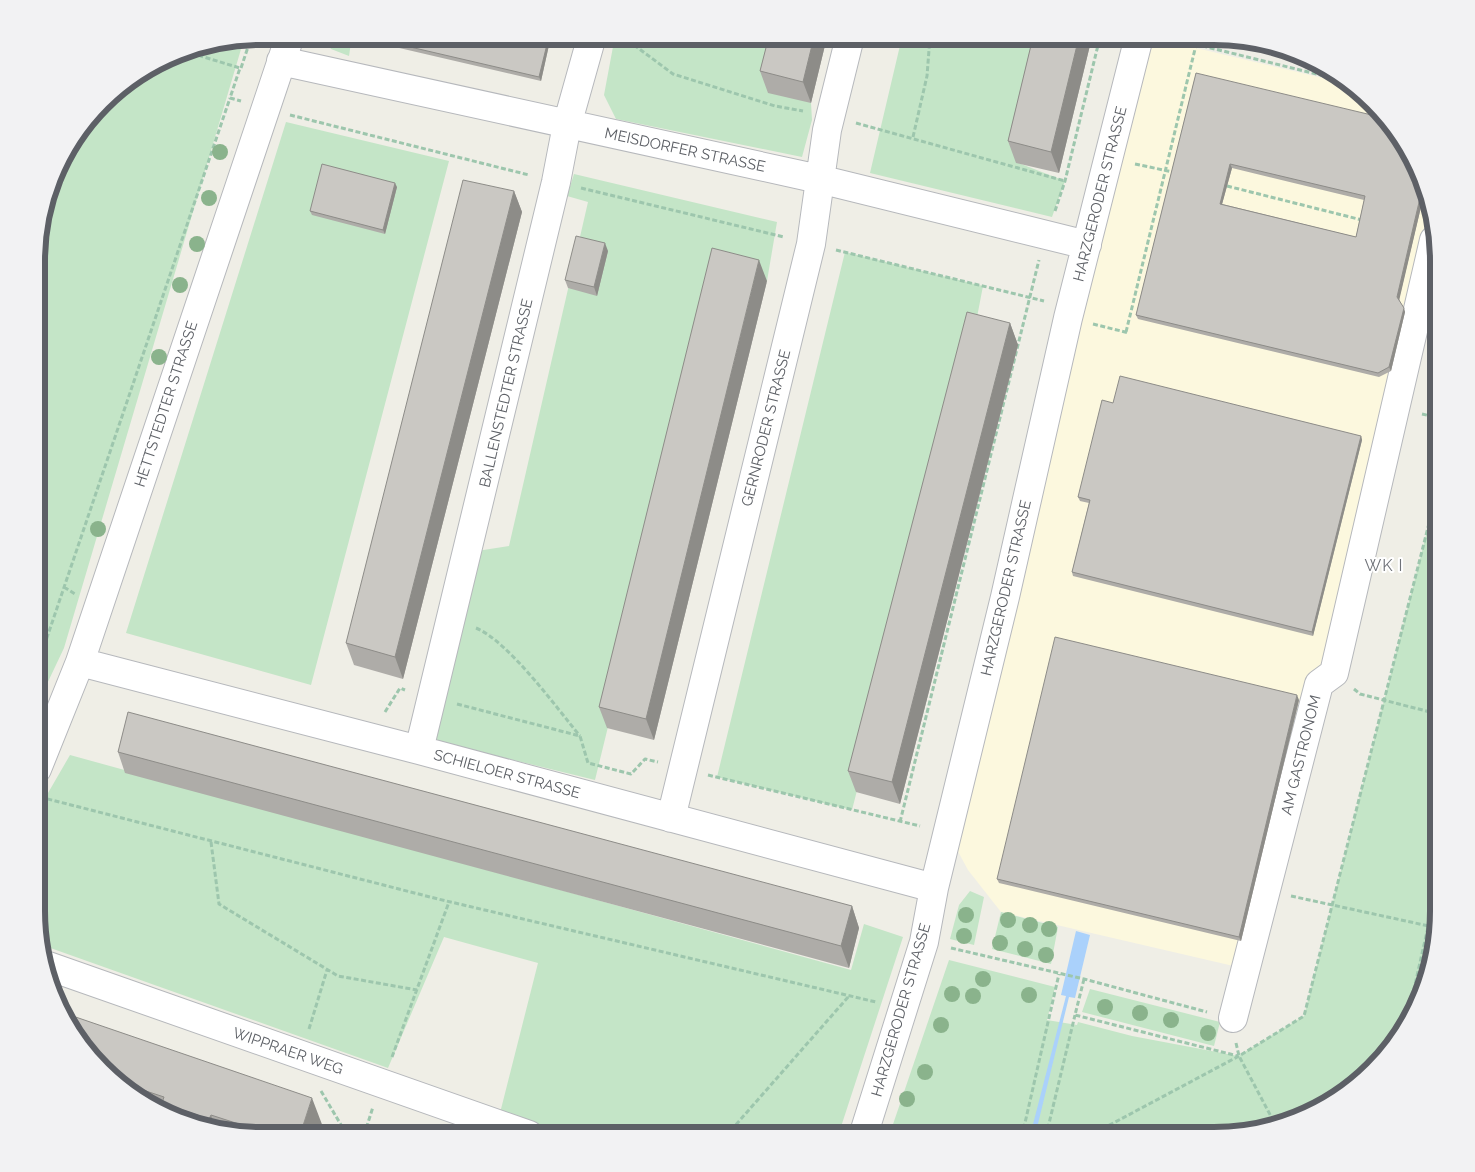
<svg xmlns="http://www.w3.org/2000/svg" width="1475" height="1172" viewBox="0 0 1475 1172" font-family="Raleway,sans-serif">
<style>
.commercial{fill:#fcf8de}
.green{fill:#c4e5c7}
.water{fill:#aad1fb}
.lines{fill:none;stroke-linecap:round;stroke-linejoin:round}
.minor-casing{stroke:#b6b8bc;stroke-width:30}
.path{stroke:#9dc6ad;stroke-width:3;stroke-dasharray:5 2.5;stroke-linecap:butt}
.minor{stroke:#fff;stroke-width:28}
.tree{fill:#8ab38c}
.wall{fill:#aeaca8;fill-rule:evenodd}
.shaded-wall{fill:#8d8c88}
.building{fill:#cac8c3;stroke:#8d8c88;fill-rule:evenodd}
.labels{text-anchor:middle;stroke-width:4;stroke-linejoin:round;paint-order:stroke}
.street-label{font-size:15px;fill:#5d6066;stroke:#fff}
.neighbourhood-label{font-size:16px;letter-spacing:1px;fill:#6f7278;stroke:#fff}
.rim{fill:none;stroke:#5d6066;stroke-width:6}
</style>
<rect width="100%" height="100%" fill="#efeee6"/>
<!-- commercial -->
<path class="commercial" d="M1150,37l198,47 14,8 59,83 13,65 -179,731 -254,-59 -33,-42 -20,-37z"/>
<!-- green -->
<path class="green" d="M323,36h29l-3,20 -18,-7z
M615,36l167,1 29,66 1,17 -10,37 -186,-38 -12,-24z
M902,37h144l-30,125 49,19 -13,36 -182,-44z
M244,39l-180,609 -27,57 1,-473 28,-83 47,-57 76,-44z
M286,122l163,39 -138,524 -185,-52z
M574,174l203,48 -10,59 -53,12 -119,487 -159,-39 41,-190 32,-5 79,-344 -21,-6z
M845,252l138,34 -10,52 -121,472 -135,-33z
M1439,484l-1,442 -17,71 -38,62 -83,59 -86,18h-325l60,-176 106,27 -8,33 30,5 1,-3 54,14 106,20 66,-40z
M70,755l781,215 13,-46 39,13 -65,199 -275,-1 -63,-22 38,-150 -94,-26 -56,131 -346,-123 -5,-19v-114z
M970,891l14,6 -10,48 -24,-6 9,-34z
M1001,912l57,15 -7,37 -59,-15z
M1090,989l130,33 -6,24 -132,-34z"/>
<!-- water -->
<path class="water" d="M1076,931l14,4 -15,63 -6,-1 -34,139h-5l36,-140 -5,-1z"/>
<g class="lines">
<defs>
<path id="minor" d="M281,61l538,118 268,66
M80,662l339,88 515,138
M419,750l137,-568 11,-57 25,-89
M37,769l43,-107 210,-626
M671,818l140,-574 16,-114 23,-93
M48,966l481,169
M1233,1018l86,-334 15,-11 100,-433
M863,1136l61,-194 10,-54 71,-291 63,-279 71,-281"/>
</defs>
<!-- minor casing -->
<use href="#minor" class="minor-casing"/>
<!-- path -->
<path class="path" d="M622,36l51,38 102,32 28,5
M1166,37l179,44
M627,41l4,-5
M184,51l56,17 -10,30 11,3
M241,68l10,-30
M290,115l239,60
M856,123l209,58
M913,137l14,-61 3,-39
M1135,164l38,8
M1227,186l135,34
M581,188l203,49
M1055,211l10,-30 35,-144
M836,250l208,51
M1093,324l36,9
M1126,332l70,-287
M1422,414l17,4
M64,587l11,7
M476,628c32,13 80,79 104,108
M37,667l193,-569
M1354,689l6,5 78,20
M457,704l123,32 8,27 43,11 14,-15 13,3
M385,712l15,-24 5,2
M708,775l212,51
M40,797l398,102 438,103
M900,822l139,-562
M211,842l8,62 119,72 79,14
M1291,896l147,32
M951,948l133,31 123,33
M1084,979l-9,36 163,41
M1407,1020l31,-137
M309,1029l18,-59
M1236,1043l3,13 36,68
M392,1057l57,-155
M321,1091l26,44
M364,1135l9,-28
M726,1136l123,-140
M1022,1136l37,-162
M1046,1136l29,-121
M1089,1136l150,-80 65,-40 135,-532"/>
<!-- minor -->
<use href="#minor" class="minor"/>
</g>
<!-- trees -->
<g class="tree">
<circle cx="220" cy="152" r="8"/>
<circle cx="209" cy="198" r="8"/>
<circle cx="197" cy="244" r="8"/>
<circle cx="180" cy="285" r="8"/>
<circle cx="159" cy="357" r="8"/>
<circle cx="98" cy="529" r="8"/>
<circle cx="966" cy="915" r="8"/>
<circle cx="1008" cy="920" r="8"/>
<circle cx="1030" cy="925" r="8"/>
<circle cx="1049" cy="929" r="8"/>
<circle cx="964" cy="936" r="8"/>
<circle cx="1000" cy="943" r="8"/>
<circle cx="1025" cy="949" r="8"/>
<circle cx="1046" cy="955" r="8"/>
<circle cx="983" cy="979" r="8"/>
<circle cx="952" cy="994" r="8"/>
<circle cx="1029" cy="995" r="8"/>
<circle cx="973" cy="996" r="8"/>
<circle cx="1105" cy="1007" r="8"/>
<circle cx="1140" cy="1013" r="8"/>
<circle cx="1171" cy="1020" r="8"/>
<circle cx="941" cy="1025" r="8"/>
<circle cx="1208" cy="1033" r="8"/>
<circle cx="925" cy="1072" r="8"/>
<circle cx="907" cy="1099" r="8"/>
</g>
<!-- wall -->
<path class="wall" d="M352,36h199l-10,45 -189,-44z
M769,36l58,1 -16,66 -43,-10 -8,-22z
M1033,37h59l-33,136 -43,-10 -8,-22z
M1196,73l226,102 3,15 -26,109 6,13 -14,59 -12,6 -241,-58 -2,-4zM1232,168l132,32 -8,37 -134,-33z
M397,187l-12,47 -73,-19 -2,-4z
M514,191l8,21 -119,467 -49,-14 -8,-22z
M608,251l-11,45 -29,-8 -3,-8z
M767,281l-113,459 -47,-12 -8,-21z
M1010,323l8,22 -118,459 -44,-12 -8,-21z
M1113,403l248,33 1,4 -49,196 -240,-60 -1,-4 17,-69 -9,-2 -2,-4z
M1299,700l-58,241 -242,-58 -2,-4z
M118,752l734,154 7,22 -10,40 -724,-195z
M113,1080l210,47 -3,8h-73l-72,-17z"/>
<!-- shaded-wall -->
<path class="shaded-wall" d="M549,36h2l-10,45 -2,-4z
M814,37h13l-16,66 -8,-21z
M1079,37h13l-33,136 -8,-21z
M1230,164l2,4 -11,40 -1,-4z
M395,183l2,4 -12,47 -2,-4z
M1423,185l2,5 -26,111 -2,-4z
M514,191l8,21 -119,467 -8,-22z
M605,243l3,8 -11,45 -3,-9z
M759,260l8,21 -113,459 -8,-21z
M1404,308l1,4 -14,59 -2,-4z
M1010,323l8,22 -118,459 -8,-22z
M1361,436l1,4 -49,196 -1,-4z
M1297,695l2,5 -58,241 -2,-4z
M852,906l7,22 -10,40 -8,-22z
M312,1098l11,29 -3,8h-20z
M211,1115l4,13 -3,-1 -3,-8z"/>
<!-- building -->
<path class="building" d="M363,36h186l-10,41z
M769,36l45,1 -11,45 -43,-11z
M1033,37h46l-28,115 -43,-11z
M1196,73l184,44 42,58 1,10 -26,112 7,11 -15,59 -11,6 -242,-58zM1230,164l135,32 -9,41 -136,-33z
M322,164l73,19 -12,47 -73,-19z
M463,180l51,11 -119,466 -49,-14z
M576,236l29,7 -11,44 -29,-7z
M712,248l47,12 -113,459 -47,-12z
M967,312l43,11 -118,459 -44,-11z
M1120,376l241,60 -49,196 -240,-60 18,-72 -12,-3 24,-97 11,3z
M1055,637l242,58 -58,242 -242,-58z
M128,712l724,194 -11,40 -723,-194z
M61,1012l251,86 -12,37h-46l-11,-3 2,-6 -34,-11 -2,4 -47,-16 2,-6 -51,-17z
M398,1128l20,7h-23z"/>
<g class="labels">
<!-- street labels -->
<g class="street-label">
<text transform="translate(685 150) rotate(12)" y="5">MEISDORFER STRASSE</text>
<text transform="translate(1100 194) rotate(-76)" y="5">HARZGERODER STRASSE</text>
<text transform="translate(506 393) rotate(-77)" y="5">BALLENSTEDTER STRASSE</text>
<text transform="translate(166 404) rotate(-72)" y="5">HETTSTEDTER STRASSE</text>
<text transform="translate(766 428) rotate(-76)" y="5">GERNRODER STRASSE</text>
<text transform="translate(1006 588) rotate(-77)" y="5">HARZGERODER STRASSE</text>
<text transform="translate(1301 755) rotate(-76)" y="5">AM GASTRONOM</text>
<text transform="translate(507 774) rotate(15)" y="5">SCHIELOER STRASSE</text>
<text transform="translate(901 1010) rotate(-74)" y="5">HARZGERODER STRASSE</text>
<text transform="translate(288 1051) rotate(19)" y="5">WIPPRAER WEG</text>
</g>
<!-- neighbourhood labels -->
<g class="neighbourhood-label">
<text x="1384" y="571">WK I</text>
</g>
</g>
<!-- crop -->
<path d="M0 0H1475V1172H0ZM261 45H1214A216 216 0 0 1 1430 261V911A216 216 0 0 1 1214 1127H261A216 216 0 0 1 45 911V261A216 216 0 0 1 261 45Z" fill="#f2f2f3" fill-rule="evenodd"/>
<path class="rim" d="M261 45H1214A216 216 0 0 1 1430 261V911A216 216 0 0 1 1214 1127H261A216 216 0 0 1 45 911V261A216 216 0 0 1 261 45Z"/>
</svg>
